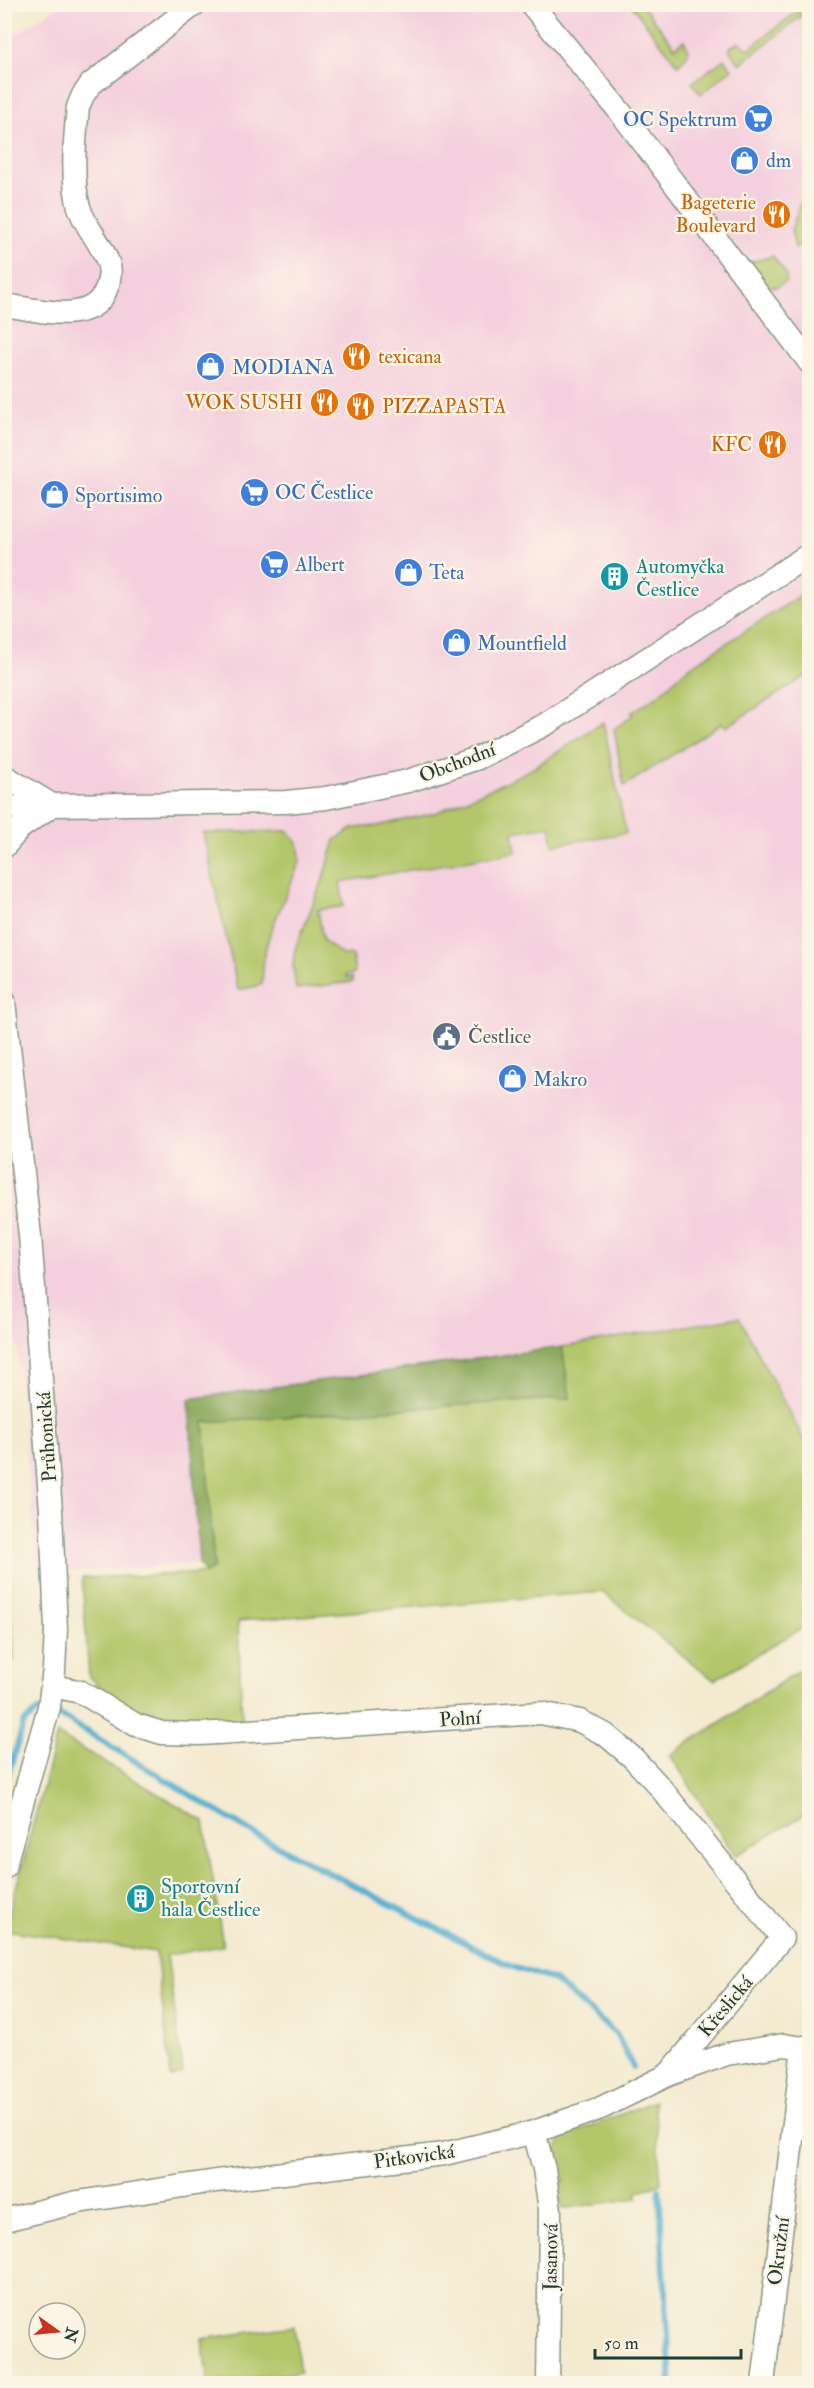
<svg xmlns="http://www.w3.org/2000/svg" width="814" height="2388" viewBox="0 0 814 2388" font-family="'IM FELL Double Pica',serif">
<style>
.built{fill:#f4cfde}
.green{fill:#b3c66a;stroke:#69824f;stroke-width:1.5}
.forest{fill:#8eab5e;stroke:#567449;stroke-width:1.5}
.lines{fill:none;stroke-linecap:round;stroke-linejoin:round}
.stream{stroke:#51aecf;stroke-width:6}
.minor-casing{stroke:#8a9482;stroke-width:25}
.minor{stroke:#fff;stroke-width:22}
.labels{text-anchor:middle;stroke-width:4.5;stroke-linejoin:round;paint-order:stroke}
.shop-label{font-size:20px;fill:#366cbe;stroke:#fcf5e5;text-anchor:start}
.food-label{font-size:20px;fill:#c56008;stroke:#fcf5e5;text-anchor:end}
.culture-label{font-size:20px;fill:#0d838f;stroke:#fcf5e5;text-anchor:start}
.street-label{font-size:20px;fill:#1f3d34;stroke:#fcf5e5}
.service-label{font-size:20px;fill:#4e5e75;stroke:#fcf5e5;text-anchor:start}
</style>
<rect width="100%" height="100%" fill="#fcf5e5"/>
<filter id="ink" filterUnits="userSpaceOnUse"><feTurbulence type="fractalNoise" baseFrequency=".0167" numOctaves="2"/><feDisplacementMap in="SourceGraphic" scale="12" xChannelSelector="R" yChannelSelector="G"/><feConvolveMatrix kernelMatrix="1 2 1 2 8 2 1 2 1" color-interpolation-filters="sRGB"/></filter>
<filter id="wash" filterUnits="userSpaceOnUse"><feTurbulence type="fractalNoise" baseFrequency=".008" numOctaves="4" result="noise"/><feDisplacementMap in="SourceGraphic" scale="24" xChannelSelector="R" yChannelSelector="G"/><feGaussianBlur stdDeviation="1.35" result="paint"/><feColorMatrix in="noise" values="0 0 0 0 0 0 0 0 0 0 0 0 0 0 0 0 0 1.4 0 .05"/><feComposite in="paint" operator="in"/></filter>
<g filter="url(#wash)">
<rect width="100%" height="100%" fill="#f4ead0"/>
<!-- built -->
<path class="built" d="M62,4l747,1v1445l-70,-133 -177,30 -373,52 10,165 -162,9 -29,-325 -3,1v-1208z"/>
<!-- green -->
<path class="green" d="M631,5h11l33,42 9,-7 4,10 -1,6 -9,9z
M806,5h3v5l-69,54 -10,-13v-4l10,-5 8,7z
M724,59l8,10 -31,25 -9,-11z
M809,179v58l-14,11 -4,-18z
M773,256l13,18v7c-18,16 -27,-4 -39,-18z
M809,590v84l-83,53 -4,-4 -98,63 -10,-57 18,-13 -1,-3 26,-17 28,-26z
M603,722l23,111 -73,12 -3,-19 -37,6 3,20 -176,30 4,24 -26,4 5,30 21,16 8,-1 3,18 -9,2 1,3 5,-1 1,5 -57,7 -3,-24 2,-16 30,-75 10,-34 19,-12 23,-2 58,-13 64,-28 33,-16z
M289,831l10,15 1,15 -30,72 -6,22 -2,28 -5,3 -19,4 -35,-157z
M739,1317l70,133v174l-95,56 -112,-88 -364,29 4,99c-43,4 -83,8 -121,-16 -12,-7 -22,-18 -32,-27l-7,-99 123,-5 9,-5 -10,-146 366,-24 -8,-51z
M4,1532l1,1 9,128 -9,-1z
M809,1664v148l-74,44 -65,-101z
M57,1734l147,87 19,125 -56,9 16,118 -12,5 -15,-126 -151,-22z
M654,2101l7,82 -24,9v6l-76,11 -1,-27 4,-1 -8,-31 7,-13z
M294,2326l6,47 -92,10 -6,-44z"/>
<!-- forest -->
<path class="forest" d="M562,1347l8,51 -366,24 10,146 -9,5 -6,-9 -10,-165z"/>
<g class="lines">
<!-- stream -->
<path class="stream" d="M58,1714l198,121 254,131 44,14 62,54 17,33
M4,1786l20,-63 14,-12
M659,2189l12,195"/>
</g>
</g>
<g filter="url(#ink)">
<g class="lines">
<defs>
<path id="minor" d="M531,4l90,109 189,250
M4,305c32,4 90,23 103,-18 3,-9 4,-19 0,-27 -7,-19 -22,-33 -28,-53 -8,-28 -4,-71 -1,-100l5,-12 8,-11 104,-80
M4,776l48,29
M4,808l48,-3 234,-3 40,-4 82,-17 70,-23 68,-34 264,-170
M4,847l16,-19 31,-22
M4,1001l26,235 21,275 5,118 -2,41 -5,37 -45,161
M53,1686l28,6 55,33 26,8 38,1 341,-21 39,8 26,14 27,23 26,28 123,152 -114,137
M534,2132l10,37 6,41 -2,174
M4,2220l74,-18 138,-21 228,-27 90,-22 67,-24 67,-33 59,-21 57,-9 26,4
M763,2384l40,-337"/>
</defs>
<!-- minor casing -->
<use href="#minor" class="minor-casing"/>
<!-- minor -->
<use href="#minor" class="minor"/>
</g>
</g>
<!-- icons -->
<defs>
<symbol id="supermarket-disc" viewBox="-11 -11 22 22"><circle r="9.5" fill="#3f7fe0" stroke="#fcf5e5"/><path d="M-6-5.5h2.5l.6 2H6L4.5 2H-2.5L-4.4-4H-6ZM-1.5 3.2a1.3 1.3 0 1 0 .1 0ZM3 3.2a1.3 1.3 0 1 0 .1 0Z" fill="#fff"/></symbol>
<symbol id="shop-disc" viewBox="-11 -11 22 22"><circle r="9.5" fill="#3f7fe0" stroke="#fcf5e5"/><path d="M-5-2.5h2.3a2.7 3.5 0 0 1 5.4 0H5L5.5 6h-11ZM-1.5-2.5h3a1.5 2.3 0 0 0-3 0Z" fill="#fff"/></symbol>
<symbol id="restaurant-disc" viewBox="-11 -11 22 22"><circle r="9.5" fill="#e8710a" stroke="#fcf5e5"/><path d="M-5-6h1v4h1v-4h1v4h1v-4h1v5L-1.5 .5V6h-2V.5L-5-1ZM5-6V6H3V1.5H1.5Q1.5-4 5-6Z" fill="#fff"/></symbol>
<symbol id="building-disc" viewBox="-11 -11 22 22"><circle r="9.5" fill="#0f9aa8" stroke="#fcf5e5"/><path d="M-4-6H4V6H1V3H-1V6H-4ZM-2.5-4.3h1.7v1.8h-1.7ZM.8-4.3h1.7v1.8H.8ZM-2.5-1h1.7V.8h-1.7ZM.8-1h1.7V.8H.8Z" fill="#fff"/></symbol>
<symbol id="civic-disc" viewBox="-11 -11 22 22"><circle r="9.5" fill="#5c6f8a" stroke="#fcf5e5"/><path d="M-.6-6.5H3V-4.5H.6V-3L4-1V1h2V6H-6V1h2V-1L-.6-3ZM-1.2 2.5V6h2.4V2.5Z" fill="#fff"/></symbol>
</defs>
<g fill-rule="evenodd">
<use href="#supermarket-disc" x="742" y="102" width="33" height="33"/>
<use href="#shop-disc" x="728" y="144" width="33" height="33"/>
<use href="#restaurant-disc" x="760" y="198" width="33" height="33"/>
<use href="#restaurant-disc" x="340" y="340" width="33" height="33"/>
<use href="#shop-disc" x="194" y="350" width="33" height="33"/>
<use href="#restaurant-disc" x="308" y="386" width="33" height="33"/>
<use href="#restaurant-disc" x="344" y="390" width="33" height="33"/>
<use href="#restaurant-disc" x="756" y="428" width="33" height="33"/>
<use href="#supermarket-disc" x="238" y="476" width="33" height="33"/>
<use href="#shop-disc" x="38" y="478" width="33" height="33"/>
<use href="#supermarket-disc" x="258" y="548" width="33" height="33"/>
<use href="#shop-disc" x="392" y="556" width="33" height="33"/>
<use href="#building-disc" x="598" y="560" width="33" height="33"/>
<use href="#shop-disc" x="440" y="626" width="33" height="33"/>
<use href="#civic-disc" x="430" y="1020" width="33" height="33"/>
<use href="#shop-disc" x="496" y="1062" width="33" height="33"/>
<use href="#building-disc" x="124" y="1882" width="33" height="33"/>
</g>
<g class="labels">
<!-- shop labels -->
<g class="shop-label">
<text x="737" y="126" text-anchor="end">OC Spektrum</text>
<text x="766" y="167">dm</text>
<text x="232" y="374">MODIANA</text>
<text x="275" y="499">OC Čestlice</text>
<text x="75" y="502">Sportisimo</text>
<text x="295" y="571">Albert</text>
<text x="429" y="579">Teta</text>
<text x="477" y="650">Mountfield</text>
<text x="533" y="1086">Makro</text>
</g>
<!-- food labels -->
<g class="food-label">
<text x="756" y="209">Bageterie<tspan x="756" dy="23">Boulevard</tspan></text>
<text x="378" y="363" text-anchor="start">texicana</text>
<text x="303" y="409">WOK SUSHI</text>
<text x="382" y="413" text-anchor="start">PIZZAPASTA</text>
<text x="752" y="451">KFC</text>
</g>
<!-- culture labels -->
<g class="culture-label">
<text x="636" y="573">Automyčka<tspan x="636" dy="23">Čestlice</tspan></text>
<text x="161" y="1893">Sportovní<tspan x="161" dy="23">hala Čestlice</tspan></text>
</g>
<!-- street labels -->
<g class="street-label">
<text transform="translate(457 762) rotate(-21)" y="7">Obchodní</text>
<text transform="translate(46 1437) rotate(-94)" y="7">Průhonická</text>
<text transform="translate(460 1718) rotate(-4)" y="7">Polní</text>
<text transform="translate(725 2006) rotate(-50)" y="7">Křeslická</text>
<text transform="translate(414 2156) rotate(-8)" y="7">Pitkovická</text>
<text transform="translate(778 2251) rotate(-83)" y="7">Okružní</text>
<text transform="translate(550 2257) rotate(-89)" y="7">Jasanová</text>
</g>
<!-- service labels -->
<g class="service-label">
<text x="468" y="1043">Čestlice</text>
</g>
</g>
<!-- margin -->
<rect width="814" height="2388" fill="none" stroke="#fcf5e5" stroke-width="24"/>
<!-- north arrow -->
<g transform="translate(57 2331) rotate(105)"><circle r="28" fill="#fcf5e5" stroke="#a4ab9e" stroke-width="1.5"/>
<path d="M0-4.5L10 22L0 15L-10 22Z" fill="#c8321e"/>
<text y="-9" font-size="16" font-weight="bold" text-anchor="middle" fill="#1f3d34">N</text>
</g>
<!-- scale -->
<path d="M595 2349v9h146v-9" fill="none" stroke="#1f3d34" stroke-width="3"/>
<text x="604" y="2349" font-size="18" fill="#1f3d34" stroke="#fcf5e5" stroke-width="4.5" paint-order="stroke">50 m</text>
</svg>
